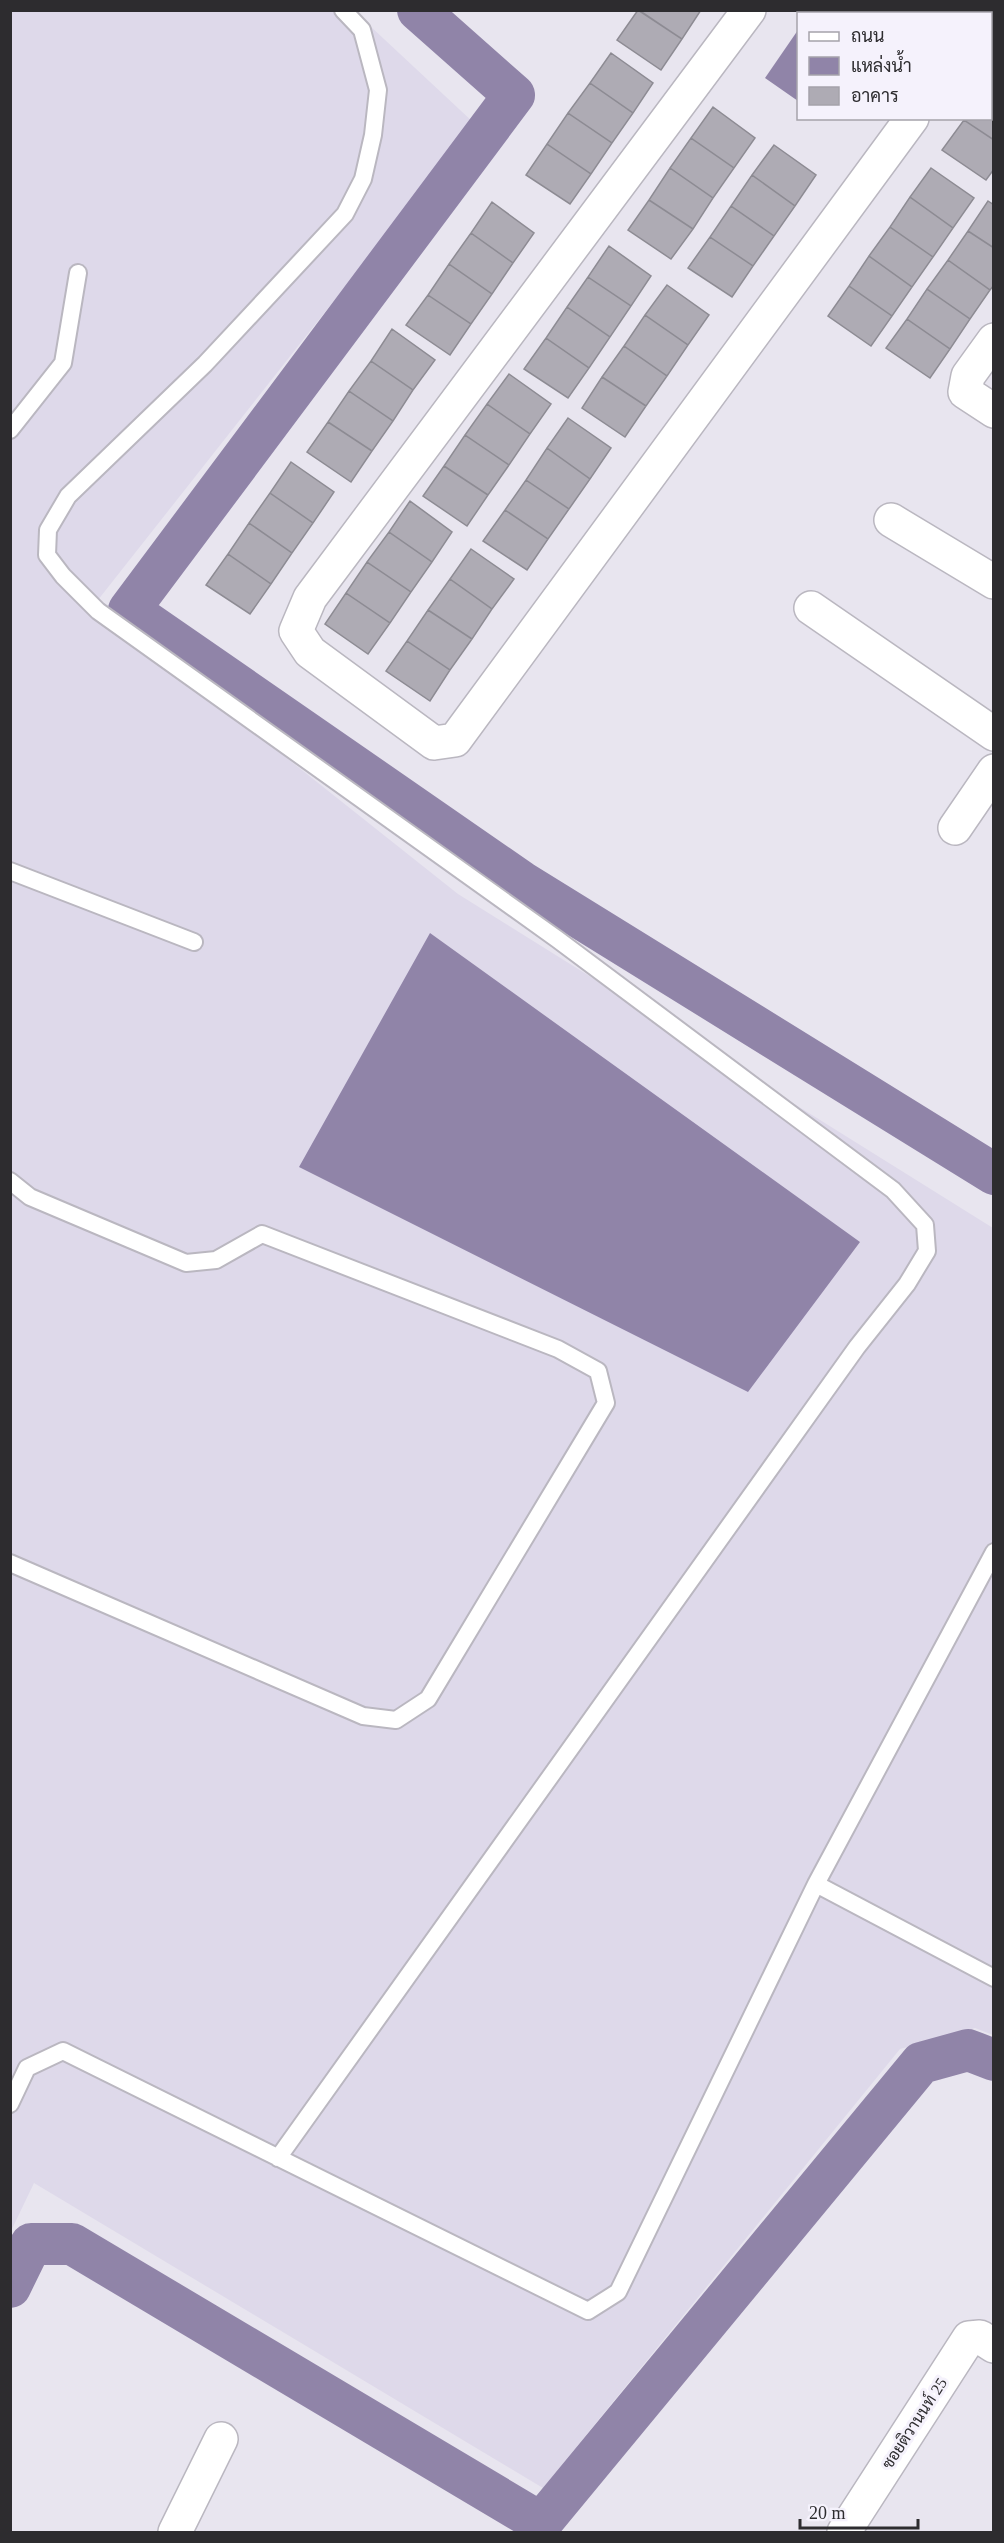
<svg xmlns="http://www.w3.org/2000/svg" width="1004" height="2543" viewBox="0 0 1004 2543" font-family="'Times New Roman',Sarabun,serif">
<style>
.built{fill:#ded9ea}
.water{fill:#9084a8}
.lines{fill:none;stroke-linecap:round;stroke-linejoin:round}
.canal{stroke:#9084a8;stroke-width:42}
.building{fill:#aeabb4;stroke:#8d8b93;stroke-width:1.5}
.service-casing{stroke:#bab7c0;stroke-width:20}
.minor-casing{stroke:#bab7c0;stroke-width:36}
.service{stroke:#fff;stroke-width:16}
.minor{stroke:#fff;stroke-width:33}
.labels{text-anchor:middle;stroke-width:6;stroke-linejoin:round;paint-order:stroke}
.street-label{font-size:16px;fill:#2d2c2f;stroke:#f5f2fc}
</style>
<rect width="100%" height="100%" fill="#e8e5ef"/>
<!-- built -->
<path class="built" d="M11,11h343l120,112 -380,482 364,289 535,334v807l-18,-7 -75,21 -357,439 -509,-305 -23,48z"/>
<!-- water -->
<path class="water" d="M798,30v71l-33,-23z
M430,933l430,309 -112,150 -449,-225z"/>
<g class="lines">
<!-- canal -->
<path class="canal" d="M418,10l96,85 -385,515 393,272 472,292
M10,2287l21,-43h41l469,279 380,-460 47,-13 26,10"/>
</g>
<!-- building -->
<path class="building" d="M638,10l44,29 -21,31 -44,-30z
M639,10h62l-19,29z
M611,53l42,30 -20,30 -43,-30z
M590,83l43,30 -21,30 -44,-30z
M990,93l4,2v45l-30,-20 26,-2z
M713,107l42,31 -21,30 -43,-30z
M568,113l44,30 -21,31 -44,-30z
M964,120l30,20v29l-8,11 -44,-30z
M691,138l43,30 -21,30 -43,-30z
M547,144l44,30 -21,30 -44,-29z
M774,145l42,30 -21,31 -43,-31z
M670,168l43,30 -20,31 -44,-29z
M931,168l43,30 -21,30 -43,-31z
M752,175l43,31 -21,30 -43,-30z
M910,197l43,31 -20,29 -43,-30z
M649,200l44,29 -22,30 -43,-29z
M988,201l6,4v43l-26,-17z
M492,202l42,31 -21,30 -42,-30z
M731,206l43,30 -21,30 -43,-29z
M890,227l43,30 -21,30 -43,-31z
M968,231l26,17v37l-4,5 -42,-30z
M471,233l42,30 -21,31 -43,-30z
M710,237l43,29 -21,31 -44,-29z
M609,246l42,30 -20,30 -43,-29z
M869,256l43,31 -20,29 -43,-30z
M948,260l42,30 -20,29 -43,-30z
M449,264l43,30 -21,30 -43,-29z
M588,277l43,29 -21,31 -43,-30z
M667,285l42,30 -21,30 -43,-30z
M849,286l43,30 -21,30 -43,-30z
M927,289l43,30 -20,30 -43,-30z
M428,295l43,29 -21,31 -44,-30z
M567,307l43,30 -21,31 -43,-30z
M645,315l43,30 -21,31 -43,-30z
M907,319l43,30 -20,29 -44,-30z
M392,329l43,31 -22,30 -42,-29z
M546,338l43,30 -21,30 -44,-29z
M624,346l43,30 -21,30 -44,-29z
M371,361l42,29 -20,31 -44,-30z
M509,374l42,30 -21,30 -43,-30z
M602,377l44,29 -21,31 -43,-29z
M349,391l44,30 -21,30 -44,-29z
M487,404l43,30 -21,31 -44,-30z
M568,418l43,30 -21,31 -43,-31z
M328,422l44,29 -21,31 -44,-30z
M465,435l44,30 -21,30 -44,-29z
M547,448l43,31 -21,30 -43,-29z
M291,462l43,30 -21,31 -43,-30z
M444,466l44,29 -21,31 -44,-30z
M526,480l43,29 -21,30 -43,-29z
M270,493l43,30 -21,30 -43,-30z
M410,501l42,31 -20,30 -43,-30z
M505,510l43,29 -21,31 -44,-29z
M249,523l43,30 -21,31 -43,-30z
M389,532l43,30 -21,30 -44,-30z
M471,549l43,30 -22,30 -42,-30z
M228,554l43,30 -21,30 -44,-29z
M367,562l44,30 -21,31 -44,-30z
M450,579l42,30 -20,30 -44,-29z
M346,593l44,30 -22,31 -43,-30z
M428,610l44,29 -22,31 -43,-29z
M407,641l43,29 -20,31 -44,-30z"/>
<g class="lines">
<defs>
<path id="service" d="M10,430l53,-67 15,-90
M10,871l184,71
M10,1181l20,16 156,66 30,-3 46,-26 296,115 40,22 8,32 -178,296 -32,21 -33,-4 -353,-153
M816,1884l178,94
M10,2104l17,-36 36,-17 525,260 30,-19 198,-408 178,-332
M278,2158l579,-811 50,-63 20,-33 -2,-26 -32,-35 -336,-251 -459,-328 -35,-35 -16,-21 1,-25 20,-34 137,-132 140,-150 18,-35 10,-44 5,-45 -16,-60 -19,-20"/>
<path id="minor" d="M749,10l-439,588 -14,33 14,21 124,91 21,-3 457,-622
M990,14l2,-4
M994,340l-26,36 -3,16 29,19
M891,520l103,62
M811,608l183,126
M955,828l39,-57
M175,2532l46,-93
M844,2532l125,-194 11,-1 14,9"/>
</defs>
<!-- service casing -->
<use href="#service" class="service-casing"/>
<!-- minor casing -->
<use href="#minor" class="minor-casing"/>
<!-- service -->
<use href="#service" class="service"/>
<!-- minor -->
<use href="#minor" class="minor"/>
</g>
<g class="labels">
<!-- street labels -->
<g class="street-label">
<text transform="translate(914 2423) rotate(-57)" y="6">ซอยติวานนท์ 25</text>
</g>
</g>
<!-- border -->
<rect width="1004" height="2543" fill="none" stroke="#2d2c2f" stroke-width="24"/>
<!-- legend -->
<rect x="797" y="12" width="195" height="108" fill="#f5f2fc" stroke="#a5a3aa" stroke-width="1.5"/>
<rect x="809" y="32" width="30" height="9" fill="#ffffff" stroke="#a5a3aa" stroke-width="1.5"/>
<text x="851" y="42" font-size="18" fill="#2d2c2f">ถนน</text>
<rect x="809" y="57" width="30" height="18" fill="#9084a8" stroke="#a5a3aa" stroke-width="1.5"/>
<text x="851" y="72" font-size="18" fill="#2d2c2f">แหล่งน้ำ</text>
<rect x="809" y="87" width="30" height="18" fill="#aeabb4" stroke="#a5a3aa" stroke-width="1.5"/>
<text x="851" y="102" font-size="18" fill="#2d2c2f">อาคาร</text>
<!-- scale -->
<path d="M800 2519v9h118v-9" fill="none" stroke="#2d2c2f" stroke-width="3"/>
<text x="809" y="2519" font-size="18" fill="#2d2c2f" stroke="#f5f2fc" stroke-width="4.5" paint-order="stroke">20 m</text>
</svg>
